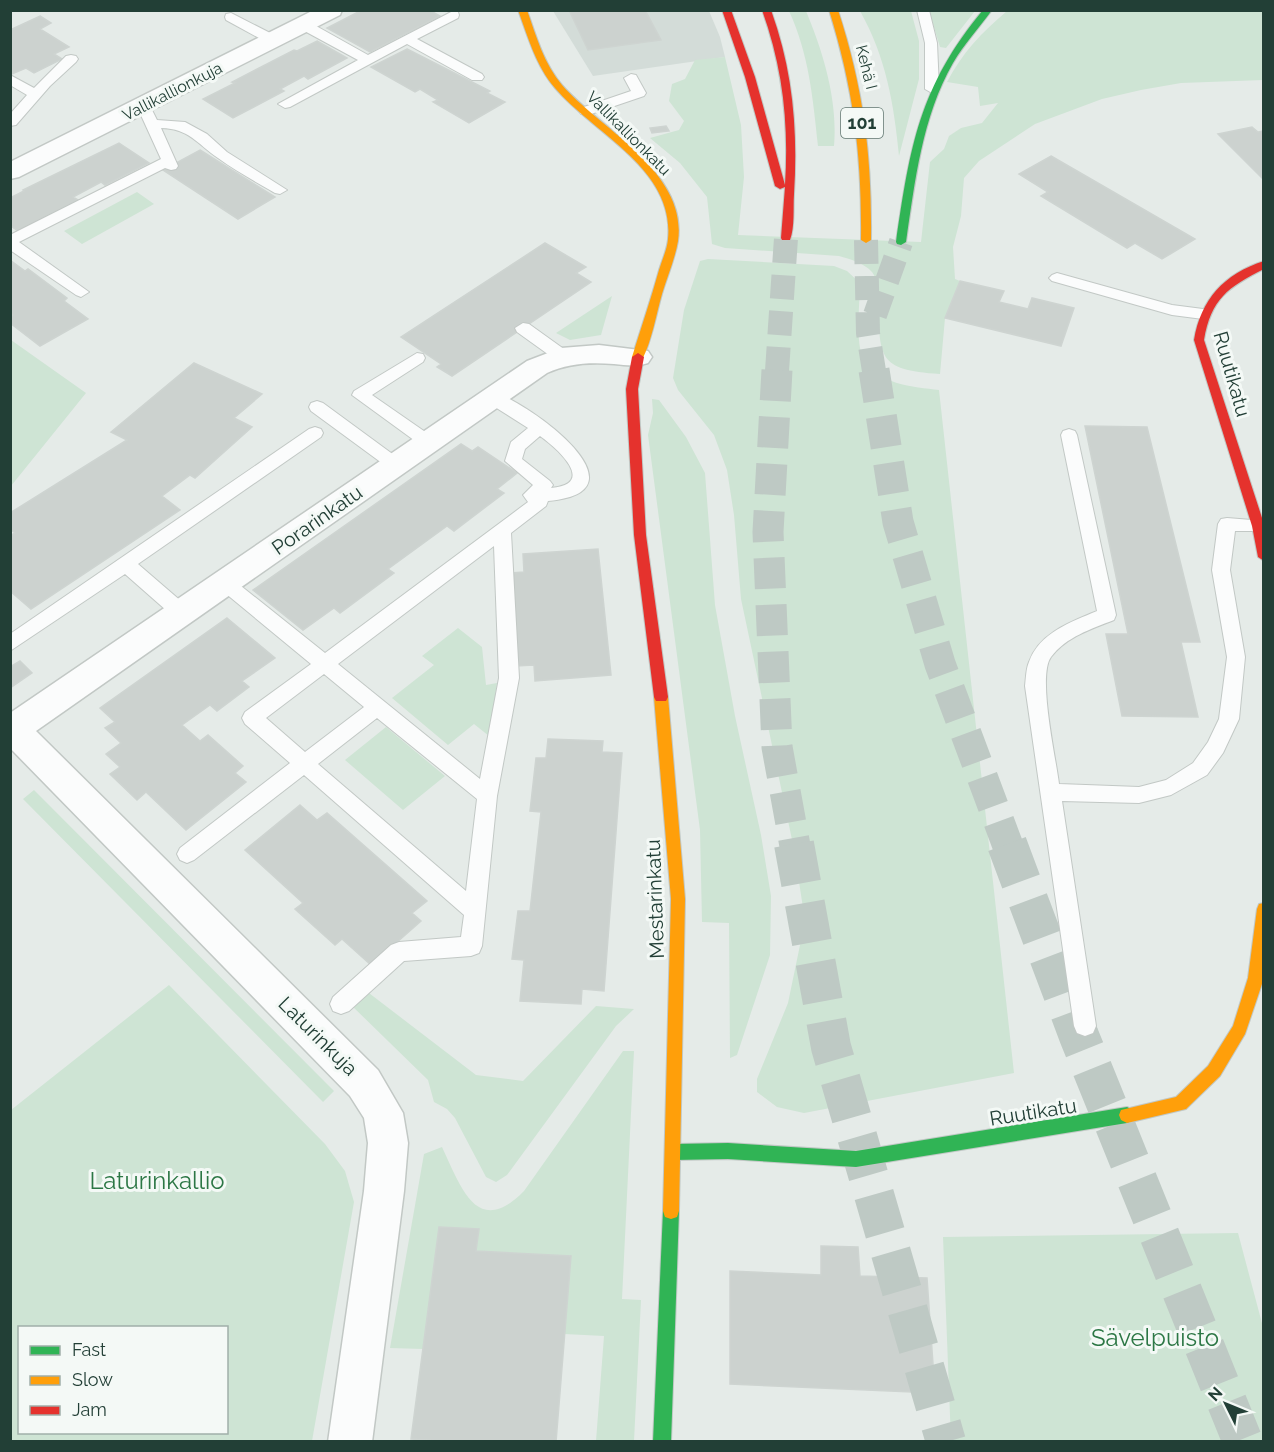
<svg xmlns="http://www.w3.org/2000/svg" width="1274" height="1452" viewBox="0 0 1274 1452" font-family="Raleway,sans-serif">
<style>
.built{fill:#d3dcd8}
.green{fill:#cee4d4;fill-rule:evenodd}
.building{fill:#ccd2cf;stroke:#ced4d1;stroke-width:1.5}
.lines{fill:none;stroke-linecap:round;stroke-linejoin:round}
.highway-tunnel-far2{stroke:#bec9c4;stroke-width:24;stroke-dasharray:24 12;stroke-linecap:butt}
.highway-tunnel-far1{stroke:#bec9c4;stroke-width:31;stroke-dasharray:31 16;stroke-linecap:butt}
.highway-tunnel{stroke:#bec9c4;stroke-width:40;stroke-dasharray:40 20;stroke-linecap:butt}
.lane-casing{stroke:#c2c8c5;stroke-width:2}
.street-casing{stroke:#c2c8c5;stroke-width:3}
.fast-casing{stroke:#c1c8c5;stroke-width:2}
.slow-casing{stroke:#c1c8c5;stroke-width:2}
.jam-casing{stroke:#c1c8c5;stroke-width:2}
.lane{fill:#fbfcfc;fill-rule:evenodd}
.street{fill:#fbfcfc;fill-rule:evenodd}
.fast{fill:#30b455;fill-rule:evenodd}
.slow{fill:#ff9f0a;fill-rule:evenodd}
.jam{fill:#e5322d;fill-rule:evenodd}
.labels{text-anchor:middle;stroke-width:6;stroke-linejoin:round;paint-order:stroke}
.far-street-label{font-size:16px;fill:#223f36;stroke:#f4f9f6}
.shield{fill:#f4f9f6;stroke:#617770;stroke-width:1.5}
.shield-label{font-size:18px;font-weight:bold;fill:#223f36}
.street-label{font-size:20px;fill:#223f36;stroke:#f4f9f6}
.near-park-label{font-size:24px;fill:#2c7745;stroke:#f4f9f6}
</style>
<rect width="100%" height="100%" fill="#e5ebe8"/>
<!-- built -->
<path class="built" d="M553,11h156l11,26 5,20 -132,19z"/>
<!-- green -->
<path class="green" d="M789,11h17c17,41 32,89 28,135h-16c-5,-47 -9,-92 -29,-135z
M860,11h51l8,30v38l-20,77c-5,-52 -13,-99 -39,-145z
M929,11h46l-29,37 -6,-1z
M1007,11h256v69l-82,3 -40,7 -39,9 -67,25 -56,37 -15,17 -3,38 -8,31 2,32 5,2 -15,37 -5,56c-64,-4 -60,-17 -62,-76 0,-9 0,-18 -6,-26 -8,-9 -22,-13 -33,-16l-114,-8 -13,-4 -5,-47 -27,-34 -30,-25 29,-8 5,-9 -15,-20 3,-17 13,-5 10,-19 30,-3 16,68 3,52 -6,58 183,7 9,-80 14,-13 5,-13 12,-8 21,-5 16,-20 -18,3 -2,-19 -31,-5c15,-29 35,-50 60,-71z
M137,192l17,12 -72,40 -18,-13z
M708,259l126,7 13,5 13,12c0,20 -5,57 3,75 12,26 51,29 76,32l75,683 -210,40 -27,-6 -20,-15v-13l31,-76 17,-82 -11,-72 -53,-250 -7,-84 -7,-45 -13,-35 -36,-45 -5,-12 11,-68 16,-49z
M612,296l-11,39 -31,5 -14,-7z
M11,340l75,53 -75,93z
M652,399l7,1 27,37 19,36 10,132 20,111 26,119 10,61 -1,59 -33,100 -7,3 -1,-135 -27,-1 -2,-92 -52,-395 5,-22z
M458,628l24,19 4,38 11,-2 -8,53 -15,-12 -26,21 -56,-47 42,-33 -12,-9z
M386,727l59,49 -42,34 -58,-50z
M34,790l300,301 -11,11 -300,-303z
M169,985l156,159 20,27 9,31 -42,239h-301v-331zM20,1328h206v104h-206z
M365,990l111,85 47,6 73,-75 38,3 -18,17 -109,149 -11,7 -10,-5 -31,-59 -8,-9 -13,-7 -6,-22 -79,-77z
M623,1051h11l-12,248 19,1 -7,141h-38l8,-105 -40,-2 -88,-83 3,-22 -40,-2 -16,122 -33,-1 34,-194 18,-7c19,40 35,92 82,44z
M1238,1233l25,94v114h-312l-8,-204z"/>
<!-- building -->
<path class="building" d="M362,10h67l11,6 -70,36 -43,-24z
M569,10h76l16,30 -73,10z
M40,16l11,7 -11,6 29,18 -15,7 8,5 -28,14 -8,-5 -14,6 -2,-44z
M317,41l30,17 -39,21 -4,-3 -24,13 4,2 -51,27 -30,-19 32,-16 -3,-1 62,-32 3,1z
M407,49l83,42 -3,2 18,9 -36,21 -36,-21 5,-2 -18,-11 -5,3 -44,-25z
M666,126l3,5 -17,2 -2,-5z
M1252,127l6,5 6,-1v49l-46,-46z
M119,143l30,20 -44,22 -4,-3 -28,15 5,3 -60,31 -8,-6v-27l14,-7 -1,-1z
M200,150l75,47 -37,22 -75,-49z
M1051,156l144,83 -33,20 -27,-16 -8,5 -86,-52 7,-4 -29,-18z
M545,243l41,24 -10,6 15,9 -139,94 -15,-9 4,-3 -40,-27z
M10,260l15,11 3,-2 39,29 -3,3 24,18 -48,27 -30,-23v-6l3,-2 -3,-2z
M960,281l44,10 -5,11 29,7 4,-11 42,10 -13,38 -116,-28z
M194,363l68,31 -28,24 18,9 -57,51 -5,-3 -28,21 18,14 -149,99 -21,-18v-55l5,-3 -5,-4v-16l117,-73 -16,-8z
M1085,426l62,1 53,215h-19l17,75 -76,-1 -16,-82h22z
M461,444l11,7 6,-4 39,26 -20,16 7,4 -50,38 -7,-5 -59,43 6,4 -54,40 -6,-5 -31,22 -50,-40z
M598,549l13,126 -76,6 -1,-16 -18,1 -5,-93 13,-1 -1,-18z
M227,618l48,40 -33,23 7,6 -32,24 -7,-6 -28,20 18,16 8,-6 35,31 -8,7 11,9 -60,48 -40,-38 -9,8 -27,-26 10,-7 -14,-13 15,-11 -16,-15 10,-6 -15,-14z
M20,661l12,12 -22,15v-21z
M548,739l55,2 -1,11 20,1 -18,238 -22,-2 -1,15 -61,-3 4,-41 -12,-1 6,-48h12l11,-99 -11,-1 6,-53h10z
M300,805l17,15 10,-7 100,88 -15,12 9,8 -50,44 -29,-26 -7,6 -40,-36 8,-6 -58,-53z
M439,1227l40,2 -3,22 95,5 -15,186h-102l-43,-3z
M821,1246l37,1 2,29 67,2 8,115 -205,-9v-113l91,4z"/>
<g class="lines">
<!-- highway-tunnel-far2 -->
<path class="highway-tunnel-far2" d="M866,240l2,93 6,38
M875,315l26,-73
M777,371l9,-133"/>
<!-- highway-tunnel-far1 -->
<path class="highway-tunnel-far1" d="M777,370l-9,162 9,215 18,99
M874,370l24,152 42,142 68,182"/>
<!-- highway-tunnel -->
<path class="highway-tunnel" d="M794,844l37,203 115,395
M1007,844l72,192 164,406"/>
<defs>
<path id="lane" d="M917,10h12l8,33 2,46 -7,4 -7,-4v-46z
M453,11l5,1 1,3 -1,3 -41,21 65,35 2,3 -2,3h-10l-65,-36 -117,63 -5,1 -7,-4 80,-44 -59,-32 -1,-3 1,-3h10l59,33z
M231,13l47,24 1,3 -1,3h-10l-42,-23 -1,-3 1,-3z
M71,55l5,1 2,3 -2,3 -26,24 -34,39 -6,1v-12l17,-19 -17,-10v-10l24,13 32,-32z
M631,74l5,1 10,18 -2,3 -53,18h-10l-2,-3 2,-3 50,-17 -7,-13z
M147,109l5,1 5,10 28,2 22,12 20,18 60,38 -7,4 -5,-1c-19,-11 -39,-22 -57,-35 -22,-15 -28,-29 -57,-30l17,38 -2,3 -5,1 -6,-2 -146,74 70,50 -8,5 -5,-2 -66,-45v-15l151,-76 -21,-46z
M1057,273l115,32 31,4 8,5 -8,5 -31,-4 -120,-34 -3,-3 3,-3z
M523,323l6,1 39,28 2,4 -2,4h-12l-39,-28 -2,-4z
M417,353l6,1 2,4 -2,4 -51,33 62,43 2,4 -2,4h-12l-70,-51 2,-4z
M493,392c37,11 159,100 55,109l-2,5 -35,27 8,145 -22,118 -15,150 -3,7 -8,3 -67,5 -55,50 -8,3 -8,-3 -3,-7 3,-7 58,-52 8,-3 62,-5 3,-22 -160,-140 -110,85 -7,3 -7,-3 -3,-6 3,-6 110,-85 -45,-39 -3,-6 3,-6 66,-48 -92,-76 -3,-5 3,-5 6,-2 6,2 94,75 203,-151 -5,-7 10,-10 -28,-24 6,-19 17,-14 -41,-26 -2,-4 2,-4zM540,436c18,13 57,48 11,52l2,-3 -3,-4 -28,-22 3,-10zM494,546l5,132 -19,101 -142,-115zM324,674l40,33 -59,45 -39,-34zM377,718l100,81 -11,92 -148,-127z
M317,401l6,2 79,58 3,4 -3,4h-12l-79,-58 -2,-4 2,-4z
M315,427l6,2 2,4 -2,4 -183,127 51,44 2,5 -2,5 -7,2 -7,-2 -50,-44 -115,77v-17l299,-205z
M1069,429l6,2 2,4 39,180 -2,5c-23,9 -48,17 -63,37 -14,19 5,101 8,127l80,3 27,-7 27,-17 15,-21 11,-23 8,-62 -15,-87 6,-46 3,-5 6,-1 37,3v10h-29l-5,39 15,87 -6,62 -16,34 -16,22 -36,20 -32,8 -77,-2 34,225 -3,7 -8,3 -8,-3 -3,-7 -49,-340c1,-8 1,-17 4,-24 10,-29 42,-40 68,-51l-36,-176 2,-4z"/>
<path id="street" d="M314,10h28l-2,5 -321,162 -9,2v-17z
M599,345l49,6 4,6 -4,6c-12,4 -22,2 -34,1 -24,-2 -46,-1 -67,9l-511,358 342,339 25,43 5,30 -4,48 -32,251h-44l36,-251 4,-48 -4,-25 -14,-22 -340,-348v-35l517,-352 34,-13z"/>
<path id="fast" d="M983,10h9c-13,18 -28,34 -39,53 -31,54 -38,118 -47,179l-5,3 -4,-1 -1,-2c14,-95 23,-155 87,-232z
M1127,1107l6,3 2,5 -2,5 -6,3 -271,44 -128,-8 -55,1 -6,-2 -2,-6 2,-6 6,-2 55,-1 128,8z
M671,1203l6,2 2,6 -8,231h-18l10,-231 2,-6z"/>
<path id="slow" d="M518,10h9c9,26 17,54 35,75 38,44 126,87 116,156 -3,18 -11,36 -16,53 -6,21 -10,46 -20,66l-4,1 -6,-4c9,-29 19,-58 27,-87 3,-10 8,-20 9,-31 7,-70 -74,-105 -113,-151 -19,-22 -27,-51 -37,-78z
M829,10h9c26,80 34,147 33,230l-5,3 -5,-3c1,-83 -7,-150 -32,-230z
M661,692l5,1 2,4 17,202 -6,312 -2,6 -6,2 -6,-2 -2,-6 8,-312 -17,-202 2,-4z
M1264,903v75l-19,56 -25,42 -34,33 -59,14 -6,-3 -2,-5 2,-5 55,-13 32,-31 25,-40 15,-48 9,-69 2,-5z"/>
<path id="jam" d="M722,10h9l24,67 30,108c4,-61 -2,-117 -23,-175h9c22,61 27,120 23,184 -1,14 1,33 -4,46h-8l-1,-2 4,-51 -5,2 -5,-3 -30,-109z
M1264,261v8c-36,18 -53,30 -60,71l60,184v37l-6,-4 -6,-31 -58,-186c7,-41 30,-66 70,-79z
M638,353l6,4 -6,32 8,146 22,162 -2,4h-10l-2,-4 -20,-162 -8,-146 6,-32z"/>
</defs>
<!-- lane casing -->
<use href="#lane" class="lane-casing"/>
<!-- street casing -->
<use href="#street" class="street-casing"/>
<!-- fast casing -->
<use href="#fast" class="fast-casing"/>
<!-- slow casing -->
<use href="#slow" class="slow-casing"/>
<!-- jam casing -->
<use href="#jam" class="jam-casing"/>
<!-- lane -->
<use href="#lane" class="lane"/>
<!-- street -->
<use href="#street" class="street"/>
<!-- fast -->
<use href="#fast" class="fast"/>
<!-- slow -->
<use href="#slow" class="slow"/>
<!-- jam -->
<use href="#jam" class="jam"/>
</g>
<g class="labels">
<!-- far-street labels -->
<g class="far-street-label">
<text transform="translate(867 67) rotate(76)" y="6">Kehä I</text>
<text transform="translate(172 91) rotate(-27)" y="6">Vallikallionkuja</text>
<text transform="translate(629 133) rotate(45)" y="6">Vallikallionkatu</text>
</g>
<!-- shield labels -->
<rect class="shield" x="841" y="108" width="42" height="30" rx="4.5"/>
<g class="shield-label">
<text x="862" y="129">101</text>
</g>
<!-- street labels -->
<g class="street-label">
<text transform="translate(1232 374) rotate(74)" y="7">Ruutikatu</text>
<text transform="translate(317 520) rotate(-35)" y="7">Porarinkatu</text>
<text transform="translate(655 899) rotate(-92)" y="7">Mestarinkatu</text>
<text transform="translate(318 1036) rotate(45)" y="7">Laturinkuja</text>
<text transform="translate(1033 1112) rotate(-9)" y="7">Ruutikatu</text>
</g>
<!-- near-park labels -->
<g class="near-park-label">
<text x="157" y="1189">Laturinkallio</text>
<text x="1155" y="1346">Sävelpuisto</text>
</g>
</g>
<!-- border -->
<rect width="1274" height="1452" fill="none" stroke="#223f36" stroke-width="24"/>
<!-- legend -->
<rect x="18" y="1326" width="210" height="108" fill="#f4f9f6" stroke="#a0afa9" stroke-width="1.5"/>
<rect x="30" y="1346" width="30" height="9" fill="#30b455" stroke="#a0afa9" stroke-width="1.5"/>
<text x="72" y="1356" font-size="18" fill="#223f36">Fast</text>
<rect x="30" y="1376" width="30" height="9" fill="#ff9f0a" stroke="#a0afa9" stroke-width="1.5"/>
<text x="72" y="1386" font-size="18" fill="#223f36">Slow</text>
<rect x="30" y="1406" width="30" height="9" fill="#e5322d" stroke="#a0afa9" stroke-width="1.5"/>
<text x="72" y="1416" font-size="18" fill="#223f36">Jam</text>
<!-- north arrow -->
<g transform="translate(1226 1404) rotate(313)" stroke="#f4f9f6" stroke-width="4.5" paint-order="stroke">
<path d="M0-4.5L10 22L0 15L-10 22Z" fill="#223f36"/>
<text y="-9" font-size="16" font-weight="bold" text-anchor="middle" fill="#223f36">N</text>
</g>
</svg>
